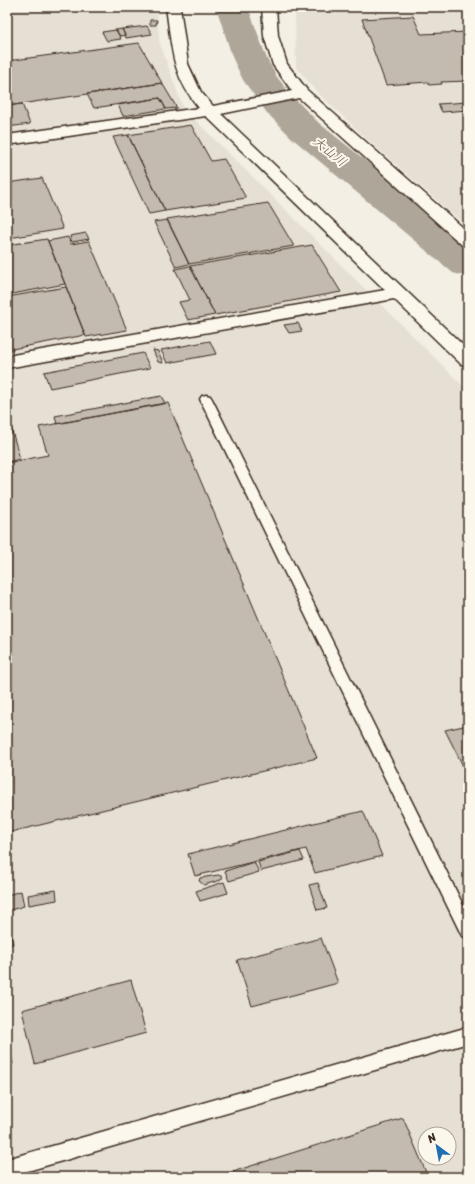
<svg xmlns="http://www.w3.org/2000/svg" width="475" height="1184" viewBox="0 0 475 1184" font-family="Sriracha,'Klee One',sans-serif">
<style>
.built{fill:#e5dfd4;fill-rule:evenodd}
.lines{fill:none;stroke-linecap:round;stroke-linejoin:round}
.river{fill:#afa69a;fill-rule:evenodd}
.building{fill:#c3bbb0;stroke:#3b2a1e}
.service-casing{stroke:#3b2a1e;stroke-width:3}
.minor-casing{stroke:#3b2a1e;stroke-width:3}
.service{fill:#fbf7ec;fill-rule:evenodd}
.minor{fill:#fbf7ec;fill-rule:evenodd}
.labels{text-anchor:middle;stroke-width:4;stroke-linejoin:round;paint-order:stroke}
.far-water-label{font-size:13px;font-style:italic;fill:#645549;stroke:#fbf7ec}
</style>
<rect width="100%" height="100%" fill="#f3efe4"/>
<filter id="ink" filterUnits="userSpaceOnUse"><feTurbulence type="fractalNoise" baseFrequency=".025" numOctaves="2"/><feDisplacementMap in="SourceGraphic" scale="8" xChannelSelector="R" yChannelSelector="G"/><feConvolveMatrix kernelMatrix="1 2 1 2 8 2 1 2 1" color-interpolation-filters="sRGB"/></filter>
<g filter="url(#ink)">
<!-- built -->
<path class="built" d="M7,7h150l2,34 24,67 285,283v786h-461zM425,1134h24v24h-24z
M295,7h173v221l-100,-88 -52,-49 -20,-24z"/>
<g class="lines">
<!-- river -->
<path class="river" d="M216,7h32l19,52 10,18 16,20 26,26 149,120v34l-15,-4 -160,-134 -26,-26 -24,-33 -10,-21z"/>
</g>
<!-- building -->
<path class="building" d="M413,16l8,18 47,-2v49l-27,1 1,2 -13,1 -1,-3 -42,3 -24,-66z
M150,20h7l-1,5h-6z
M147,26l5,8 -26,4 -4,-9z
M122,29l3,6 -5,1 -4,-6z
M116,30l5,9 -14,2 -5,-9z
M139,43l23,40 -155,23v-45z
M162,83l15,25 -11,1 -6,-11 -66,10 -7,-14z
M160,98l6,11 -43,7 -5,-11z
M468,102v8l-26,2 -4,-8z
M22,104l8,20 -23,3v-21z
M191,125l20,36 13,-2 22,39 -81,13 -37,-76z
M128,135l37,76 -16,3 -36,-77z
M42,178l21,51 -54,9 -2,-4v-51z
M268,203l26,43 -105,18 -22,-45z
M167,220l22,44 -13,3 -22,-45z
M86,233l3,6 -17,3 -2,-6z
M68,237l3,7 18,-3 38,89 -41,7 -38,-96z
M47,239l18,45 -58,11v-50z
M312,245l29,47 -126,23 -25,-49z
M190,266l25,49 -27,5 -9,-18 11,-2 -15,-31z
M66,287l19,48 -78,15v-53z
M298,323l4,8 -13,2 -5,-8z
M210,341l6,13 -49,9 -6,-13z
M153,350l5,1 5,12 -5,-1z
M143,353l7,15 -100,20 -6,-16z
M161,396l4,7 -108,21 -2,-8z
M168,403l149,355 -310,75v-370l41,-8 -9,-28z
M10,424l10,35 -13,3v-37z
M468,725v51l-23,-46z
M363,811l19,45 -67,17 -9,-24 -111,27 -7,-22z
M300,851l4,9 -43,11 -3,-9z
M254,862l5,10 -30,9 -4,-10z
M218,875l5,2 -2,3 -17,5 -5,-4 1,-3z
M224,882l4,11 -28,8 -4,-10z
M318,883l9,25 -10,2 -8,-25z
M56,890l1,10 -28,5 -1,-10z
M21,891l3,15 -17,5v-16z
M7,919l6,25 -6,1z
M321,938l17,45 -86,23 -15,-46z
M131,980l15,53 -111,31 -13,-54z
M7,1037l6,27 -6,1z
M403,1118l25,59h-212z"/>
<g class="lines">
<defs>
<path id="service" d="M206,395l4,1 2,3 256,516v23l-6,-2 -262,-537 2,-3z
M468,1027v16l-461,134v-18z"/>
<path id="minor" d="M166,7h14l8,57 13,28 12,14 79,-15 -19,-26 -9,-29 -2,-29h14l2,29 9,28 20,26 161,142v14l-6,-1 -163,-147 -78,16 247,236v16l-7,-2 -67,-65 -387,69v-12l378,-66 -179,-174 -199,29v-10l192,-27c-28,-33 -27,-61 -33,-101z"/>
</defs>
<!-- service casing -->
<use href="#service" class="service-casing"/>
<!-- minor casing -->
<use href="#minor" class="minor-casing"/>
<!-- service -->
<use href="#service" class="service"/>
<!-- minor -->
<use href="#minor" class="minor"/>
</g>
</g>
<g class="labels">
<!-- far-water labels -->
<g class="far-water-label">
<text transform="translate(330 151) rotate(39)" y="5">大山川</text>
</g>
</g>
<!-- margin -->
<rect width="475" height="1184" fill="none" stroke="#fbf7ec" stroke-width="24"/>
<rect x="12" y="12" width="451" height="1160" fill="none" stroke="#3b2a1e" stroke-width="1.5" filter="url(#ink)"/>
<!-- north arrow -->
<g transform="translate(437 1146) rotate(328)"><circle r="19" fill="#fbf7ec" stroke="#aea59a"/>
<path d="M0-3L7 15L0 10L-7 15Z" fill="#1f6fb2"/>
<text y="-6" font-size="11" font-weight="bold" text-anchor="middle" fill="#3b2a1e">N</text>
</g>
</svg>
